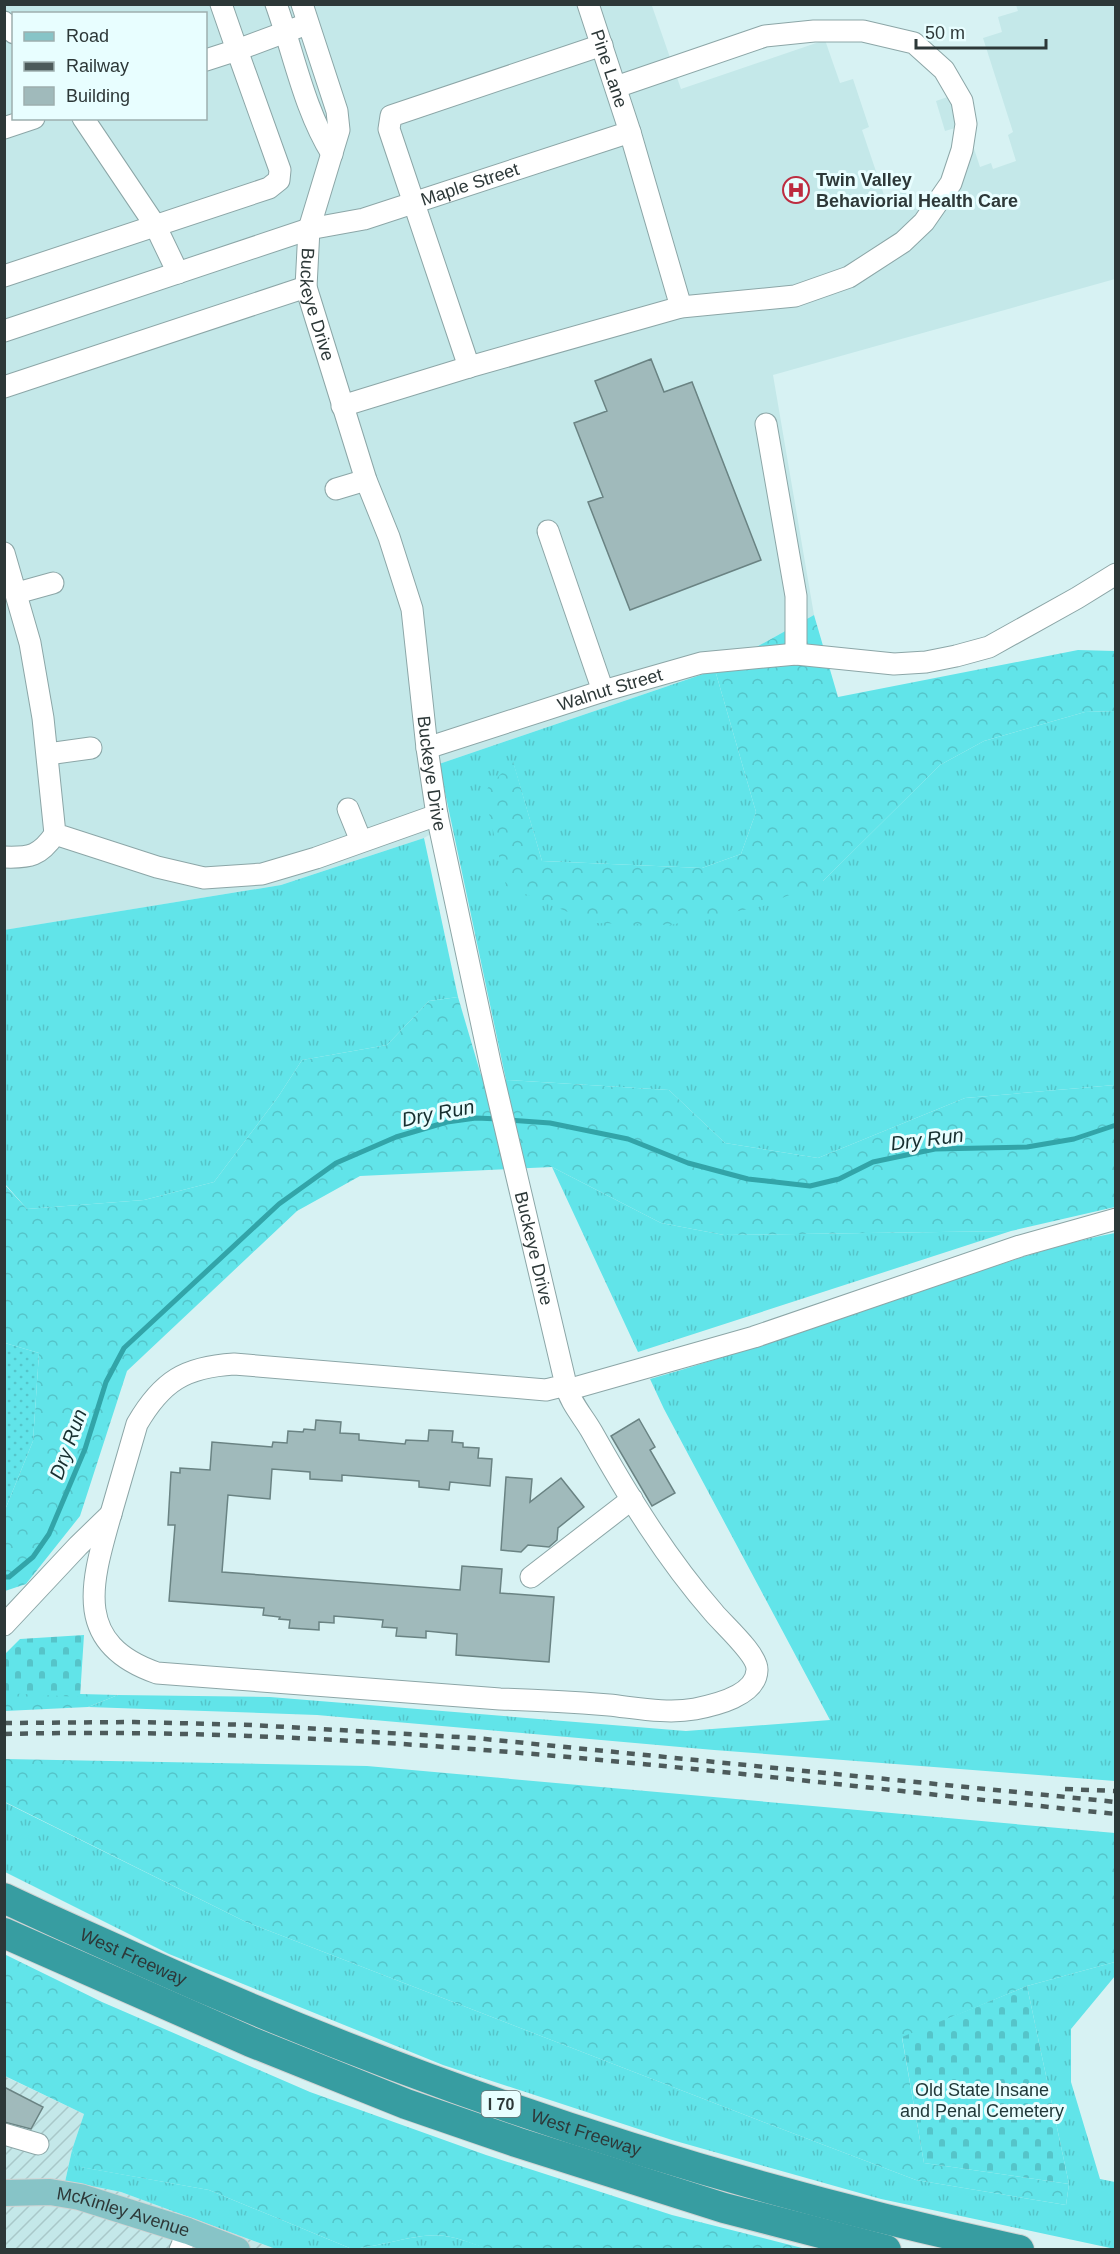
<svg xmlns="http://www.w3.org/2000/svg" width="1120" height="2254" viewBox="0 0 1120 2254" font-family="Arial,sans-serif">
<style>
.built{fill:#c4e8e9;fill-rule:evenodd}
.industrial{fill:url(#industrial-furrows)}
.grass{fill:url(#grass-tufts)}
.forest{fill:url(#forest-crowns)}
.cemetery{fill:url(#cemetery-stones)}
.park{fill:url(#park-dots)}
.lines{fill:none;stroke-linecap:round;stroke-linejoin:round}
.stream{stroke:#32a4a8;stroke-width:5}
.building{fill:#a0babb;stroke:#6a8383;stroke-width:1.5}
.minor-casing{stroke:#8ca6a7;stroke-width:23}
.major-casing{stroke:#d1d3d3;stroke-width:28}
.highway-casing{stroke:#d1d3d3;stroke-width:32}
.minor{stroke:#fff;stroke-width:21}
.major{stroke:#87c4c7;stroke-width:26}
.highway{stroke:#379da1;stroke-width:30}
.rail{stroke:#4d5b5b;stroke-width:4.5;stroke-dasharray:8 8;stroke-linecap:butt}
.labels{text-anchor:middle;stroke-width:6;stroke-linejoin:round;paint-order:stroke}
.shield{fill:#e8feff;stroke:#657374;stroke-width:1.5}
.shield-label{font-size:16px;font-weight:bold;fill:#2d3838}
.street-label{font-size:18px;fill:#2d3838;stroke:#e8feff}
.poi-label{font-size:18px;font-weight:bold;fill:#2d3838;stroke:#e8feff;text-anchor:start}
.park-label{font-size:18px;fill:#203839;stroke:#e8feff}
.water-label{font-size:20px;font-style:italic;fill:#172f30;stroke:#e8feff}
</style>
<defs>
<pattern id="industrial-furrows" width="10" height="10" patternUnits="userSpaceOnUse" patternTransform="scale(1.5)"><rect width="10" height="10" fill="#c4e8e9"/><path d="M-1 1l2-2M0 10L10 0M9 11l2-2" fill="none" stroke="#a9c8c9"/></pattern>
<pattern id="grass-tufts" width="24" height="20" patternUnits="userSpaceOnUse" patternTransform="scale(1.5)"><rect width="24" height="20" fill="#61e4e9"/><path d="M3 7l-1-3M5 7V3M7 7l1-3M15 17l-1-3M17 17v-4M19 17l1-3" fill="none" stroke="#55c4c9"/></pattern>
<pattern id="forest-crowns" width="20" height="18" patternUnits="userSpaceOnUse" patternTransform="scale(1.5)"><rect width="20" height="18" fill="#61e4e9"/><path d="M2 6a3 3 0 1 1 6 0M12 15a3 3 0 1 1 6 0" fill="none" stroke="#55c4c9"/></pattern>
<pattern id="cemetery-stones" width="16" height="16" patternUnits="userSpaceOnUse" patternTransform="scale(1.5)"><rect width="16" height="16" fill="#61e4e9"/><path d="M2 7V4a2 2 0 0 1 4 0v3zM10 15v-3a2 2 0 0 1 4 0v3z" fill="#55c4c9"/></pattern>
<pattern id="park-dots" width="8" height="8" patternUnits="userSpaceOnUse" patternTransform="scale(1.5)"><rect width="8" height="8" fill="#61e4e9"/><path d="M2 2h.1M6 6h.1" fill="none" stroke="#55c4c9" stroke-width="1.8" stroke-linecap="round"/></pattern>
</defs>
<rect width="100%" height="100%" fill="#d7f2f3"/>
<!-- built -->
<path class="built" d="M5,5h649l-2,1 29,83 144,-49 15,43 13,-4 16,48 -7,3 23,68 25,-8 6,19 31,-10 -6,-20 27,-9 -13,-42 -10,3 -9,-30 20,-7 24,73 11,-4 2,6 23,-8 -8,-26 5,-3 -30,-94 19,-6 -4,-15 20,-6 -2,-6h99v274l-342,96 41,240 -99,55 -276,94 12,58 -27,16 -143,47 -276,45zM14,14h192v104h-192z"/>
<!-- industrial -->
<path class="industrial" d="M4,2076l80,38 -12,36 -7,32 17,2 39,8 155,57h-271z"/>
<!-- grass -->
<path class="grass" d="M715,670l41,142 -15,42 -39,14 -160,-7 -29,-99 -7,124 317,-5 117,-116 44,-24 101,-29 30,-1v374l-150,13 -147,60 -93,-15 -56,-53 -163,-10 -67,-316z
M424,838l34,159 -29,4 -42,44 -85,15 -24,37 -64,85 -70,18 -117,9 -22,-25 -1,-254 277,-45z
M552,1167l109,56 63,12 287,-4 -373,121z
M1115,1233v548l-401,-31 -397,-35 -229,-8 30,-12 152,2 416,34 144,-11 -166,-311 -14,-30c95,-27 188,-60 282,-92 60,-20 121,-42 183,-54z
M4,1802l242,120 520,201 150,57 150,25 3,-21 -42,-198 88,-24v14l-44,53v53l29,97 15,3v67l-234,-50 -209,-59 -229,-75 -274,-111 -164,-82z
M72,2150l9,17 128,23 143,59c28,-2 68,-17 93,-13 15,2 31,9 45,13h-214l-155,-57 -39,-8 -17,-2z"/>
<!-- forest -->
<path class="forest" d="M814,615l24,82 240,-47 37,1v60l-30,1 -101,29 -44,24 -117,116 -60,25 -93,19 -76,-2 -88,-37 -22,-94 29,-31 29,100 160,7 39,-14 15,-42 -41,-142z
M458,997l23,78 25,5 163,10 56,53 93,15 147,-60 150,-13v122l-104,24 -287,4 -63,-12 -109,-56 -192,9 -63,35 -170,160 -47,145 -54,68 -21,7v-81l28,-69 6,-88 -34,-10 -1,-159 23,25 117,-9 70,-18 64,-85 24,-37 85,-15 42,-44z
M5,1692l113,3 -30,12 -83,4z
M4,1759l363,7 748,67v129l-88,24 -125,52 22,125 145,21 -3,21 -150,-25 -150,-57 -520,-201 -241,-120z
M4,1954l98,48 208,90 176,63 186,60 134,34 -316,1c-14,-5 -30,-12 -45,-14 -25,-4 -65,11 -93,13l-143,-59 -129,-23 -8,-17 12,-36 -79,-38z"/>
<!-- cemetery -->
<path class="cemetery" d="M84,1635l-4,62 -75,-4v-39l15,-15z
M1027,1986l42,198 -145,-21 -22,-126z"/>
<!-- park -->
<path class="park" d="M5,1343l34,10 -6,88 -28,69z"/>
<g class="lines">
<!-- stream -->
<path class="stream" d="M508,1120l42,3 78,16 60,24 60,16 62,7 29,-7 34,-17 62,-13 92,-2 47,-8 42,-14
M4,1577h5l24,-20 16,-23 36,-85 21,-67 18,-34 155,-144 57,-41 60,-26 51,-15 29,-4 23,1"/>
</g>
<!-- building -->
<path class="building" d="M651,359l13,33 28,-10 69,178 -131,50 -42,-108 15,-5 -29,-74 33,-12 -12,-30z
M639,1419l16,28 -5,3 25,43 -23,13 -41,-70z
M316,1420l25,2 -1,11 19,1v6l46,4 1,-4 22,1 1,-11 24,1 -1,11 11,1v4l16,1 -1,10 14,1 -2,27 -40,-4 -1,8 -30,-3v-6l-77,-6v6l-32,-2v-7l-38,-3 -2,30 -42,-4 -6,77 238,18 2,-24 40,3 -2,24 54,4 -5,65 -93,-7 1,-21 -31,-3v7l-30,-2 1,-8 -15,-1 1,-7 -49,-4v7l-15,-1v8l-30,-2 1,-8 -11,-1 1,-2 -17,-2 1,-7 -95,-7 6,-76h-7l3,-53 9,1v-5l30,2 2,-28 60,5 1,-5 14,1 1,-12 15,1 1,-3 11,1z
M506,1477l26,2 -2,23 31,-24 23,29 -26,21 -1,12 -8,7 -21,-2 -7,7 -20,-2z
M4,2087l39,20 -12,22 -27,-7z"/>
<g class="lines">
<defs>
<g id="minor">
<path d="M221,4l16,46 62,-23"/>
<path d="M276,4c18,50 28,105 56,150"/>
<path id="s1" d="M302,4l35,107 2,19 -30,99 -3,58 60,193 23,57 23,72 15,139 10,67 54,252 75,318c4,18 17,31 26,47 36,64 74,126 122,181 10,12 44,42 43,57 -1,26 -42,35 -62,39 -28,5 -58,-1 -86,-4 -37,-3 -72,-5 -109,-6l-343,-26c-84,-29 -66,-89 -47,-156 9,-31 18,-62 27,-93 25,-43 48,-57 97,-60l312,26 20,-5"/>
<path id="s2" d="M588,4l42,128 51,175"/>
<path d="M4,22l10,11"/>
<path d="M83,118l72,107 23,48"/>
<path d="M4,128l30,-10"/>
<path d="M4,276l265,-88 10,-8 1,-10 -43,-120 -31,10"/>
<path id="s3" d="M4,331l305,-102 55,-10 266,-87"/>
<path d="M469,367l-80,-238 2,-13 211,-71"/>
<path d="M4,387l302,-100"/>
<path d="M342,406l127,-39 212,-60 114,-11 54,-19 54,-35 21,-20 27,-39 11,-33 4,-26 -4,-23 -18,-31 -30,-27 -51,-12h-49l-49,5 -149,51"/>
<path d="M766,424l30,172v58"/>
<path d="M336,489l30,-9"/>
<path d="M548,531l55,160"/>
<path d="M4,553l26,90 13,75 12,116 102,33 47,11 58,-4 54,-16 121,-43"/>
<path d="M17,593l36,-10"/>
<path id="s4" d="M427,748l176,-57 98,-28 95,-9 98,10 32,-2 30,-6 33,-9 88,-49 39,-24"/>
<path d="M48,754l43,-6"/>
<path d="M348,809l13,32"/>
<path d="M4,857c26,1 36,-1 51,-23"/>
<path d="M567,1390l187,-53 266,-91 96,-27"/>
<path d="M531,1577l101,-78"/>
<path d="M4,1625l74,-79 33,-32"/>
<path d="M4,2134l34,10"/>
<path d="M180,2250l8,-19"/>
</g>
<g id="major">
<path id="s5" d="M4,2193l46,-1 30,5 108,34 49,19"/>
</g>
<g id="highway">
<path id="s6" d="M4,1898c46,22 92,42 138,63 281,127 576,224 877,289"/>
<path d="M4,1933l247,109 155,62 110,38 208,66 162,42"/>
</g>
</defs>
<!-- minor casing -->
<use href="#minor" class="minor-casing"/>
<!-- major casing -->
<use href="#major" class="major-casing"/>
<!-- highway casing -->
<use href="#highway" class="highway-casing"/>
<!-- minor -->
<use href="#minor" class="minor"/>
<!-- major -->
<use href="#major" class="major"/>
<!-- highway -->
<use href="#highway" class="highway"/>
<!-- rail -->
<path class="rail" d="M4,1723l130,-1 118,3 223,13 641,64
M4,1734c372,-9 742,42 1112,80
M1065,1789l51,2"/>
</g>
<!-- icons -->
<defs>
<symbol id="hospital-ring" viewBox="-11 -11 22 22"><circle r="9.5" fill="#e8feff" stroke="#bd2c40" stroke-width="1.5"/><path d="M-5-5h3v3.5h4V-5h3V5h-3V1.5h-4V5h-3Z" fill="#bd2c40"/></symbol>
</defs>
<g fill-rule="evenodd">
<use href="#hospital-ring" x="781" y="175" width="30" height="30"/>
</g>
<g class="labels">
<!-- shield labels -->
<rect class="shield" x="481.5" y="2091" width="39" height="26" rx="4.5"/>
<g class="shield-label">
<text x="501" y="2110">I 70</text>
</g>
<!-- street labels -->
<g class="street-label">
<text dy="6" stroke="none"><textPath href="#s2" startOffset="68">Pine Lane</textPath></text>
<text dy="6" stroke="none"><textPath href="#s3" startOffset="489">Maple Street</textPath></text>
<text dy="6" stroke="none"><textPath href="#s1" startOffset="312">Buckeye Drive</textPath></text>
<text dy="6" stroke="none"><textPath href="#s4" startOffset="192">Walnut Street</textPath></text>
<text dy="6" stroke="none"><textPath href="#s1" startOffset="798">Buckeye Drive</textPath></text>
<text dy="6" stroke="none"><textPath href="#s1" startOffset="1284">Buckeye Drive</textPath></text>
<text dy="6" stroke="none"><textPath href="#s6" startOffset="142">West Freeway</textPath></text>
<text dy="6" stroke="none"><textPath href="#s6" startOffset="628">West Freeway</textPath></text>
<text dy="6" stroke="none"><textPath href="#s5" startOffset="122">McKinley Avenue</textPath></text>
</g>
<!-- poi labels -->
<g class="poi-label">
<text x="816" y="186">Twin Valley<tspan x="816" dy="21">Behaviorial Health Care</tspan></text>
</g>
<!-- park labels -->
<g class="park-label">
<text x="982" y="2096">Old State Insane<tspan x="982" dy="21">and Penal Cemetery</tspan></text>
</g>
<!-- water labels -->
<g class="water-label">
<text transform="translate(438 1113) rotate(-11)" y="7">Dry Run</text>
<text transform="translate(927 1139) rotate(-7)" y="7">Dry Run</text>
<text transform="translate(68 1444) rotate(-70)" y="7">Dry Run</text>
</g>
</g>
<!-- border -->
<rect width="1120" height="2254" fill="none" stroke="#2d3838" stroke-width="12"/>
<!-- legend -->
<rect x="12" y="12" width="195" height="108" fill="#e8feff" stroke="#9dafaf" stroke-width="1.5"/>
<rect x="24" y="32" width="30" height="9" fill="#87c4c7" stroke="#9dafaf" stroke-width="1.5"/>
<text x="66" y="42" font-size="18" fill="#2d3838">Road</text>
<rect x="24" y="62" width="30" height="9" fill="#4d5b5b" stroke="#9dafaf" stroke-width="1.5"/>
<text x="66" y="72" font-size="18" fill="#2d3838">Railway</text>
<rect x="24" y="87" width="30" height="18" fill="#a0babb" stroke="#9dafaf" stroke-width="1.5"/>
<text x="66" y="102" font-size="18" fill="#2d3838">Building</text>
<!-- scale -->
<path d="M916 39v9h130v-9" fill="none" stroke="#2d3838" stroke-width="3"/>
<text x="925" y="39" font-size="18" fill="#2d3838" stroke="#e8feff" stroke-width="4.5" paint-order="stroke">50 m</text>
</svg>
